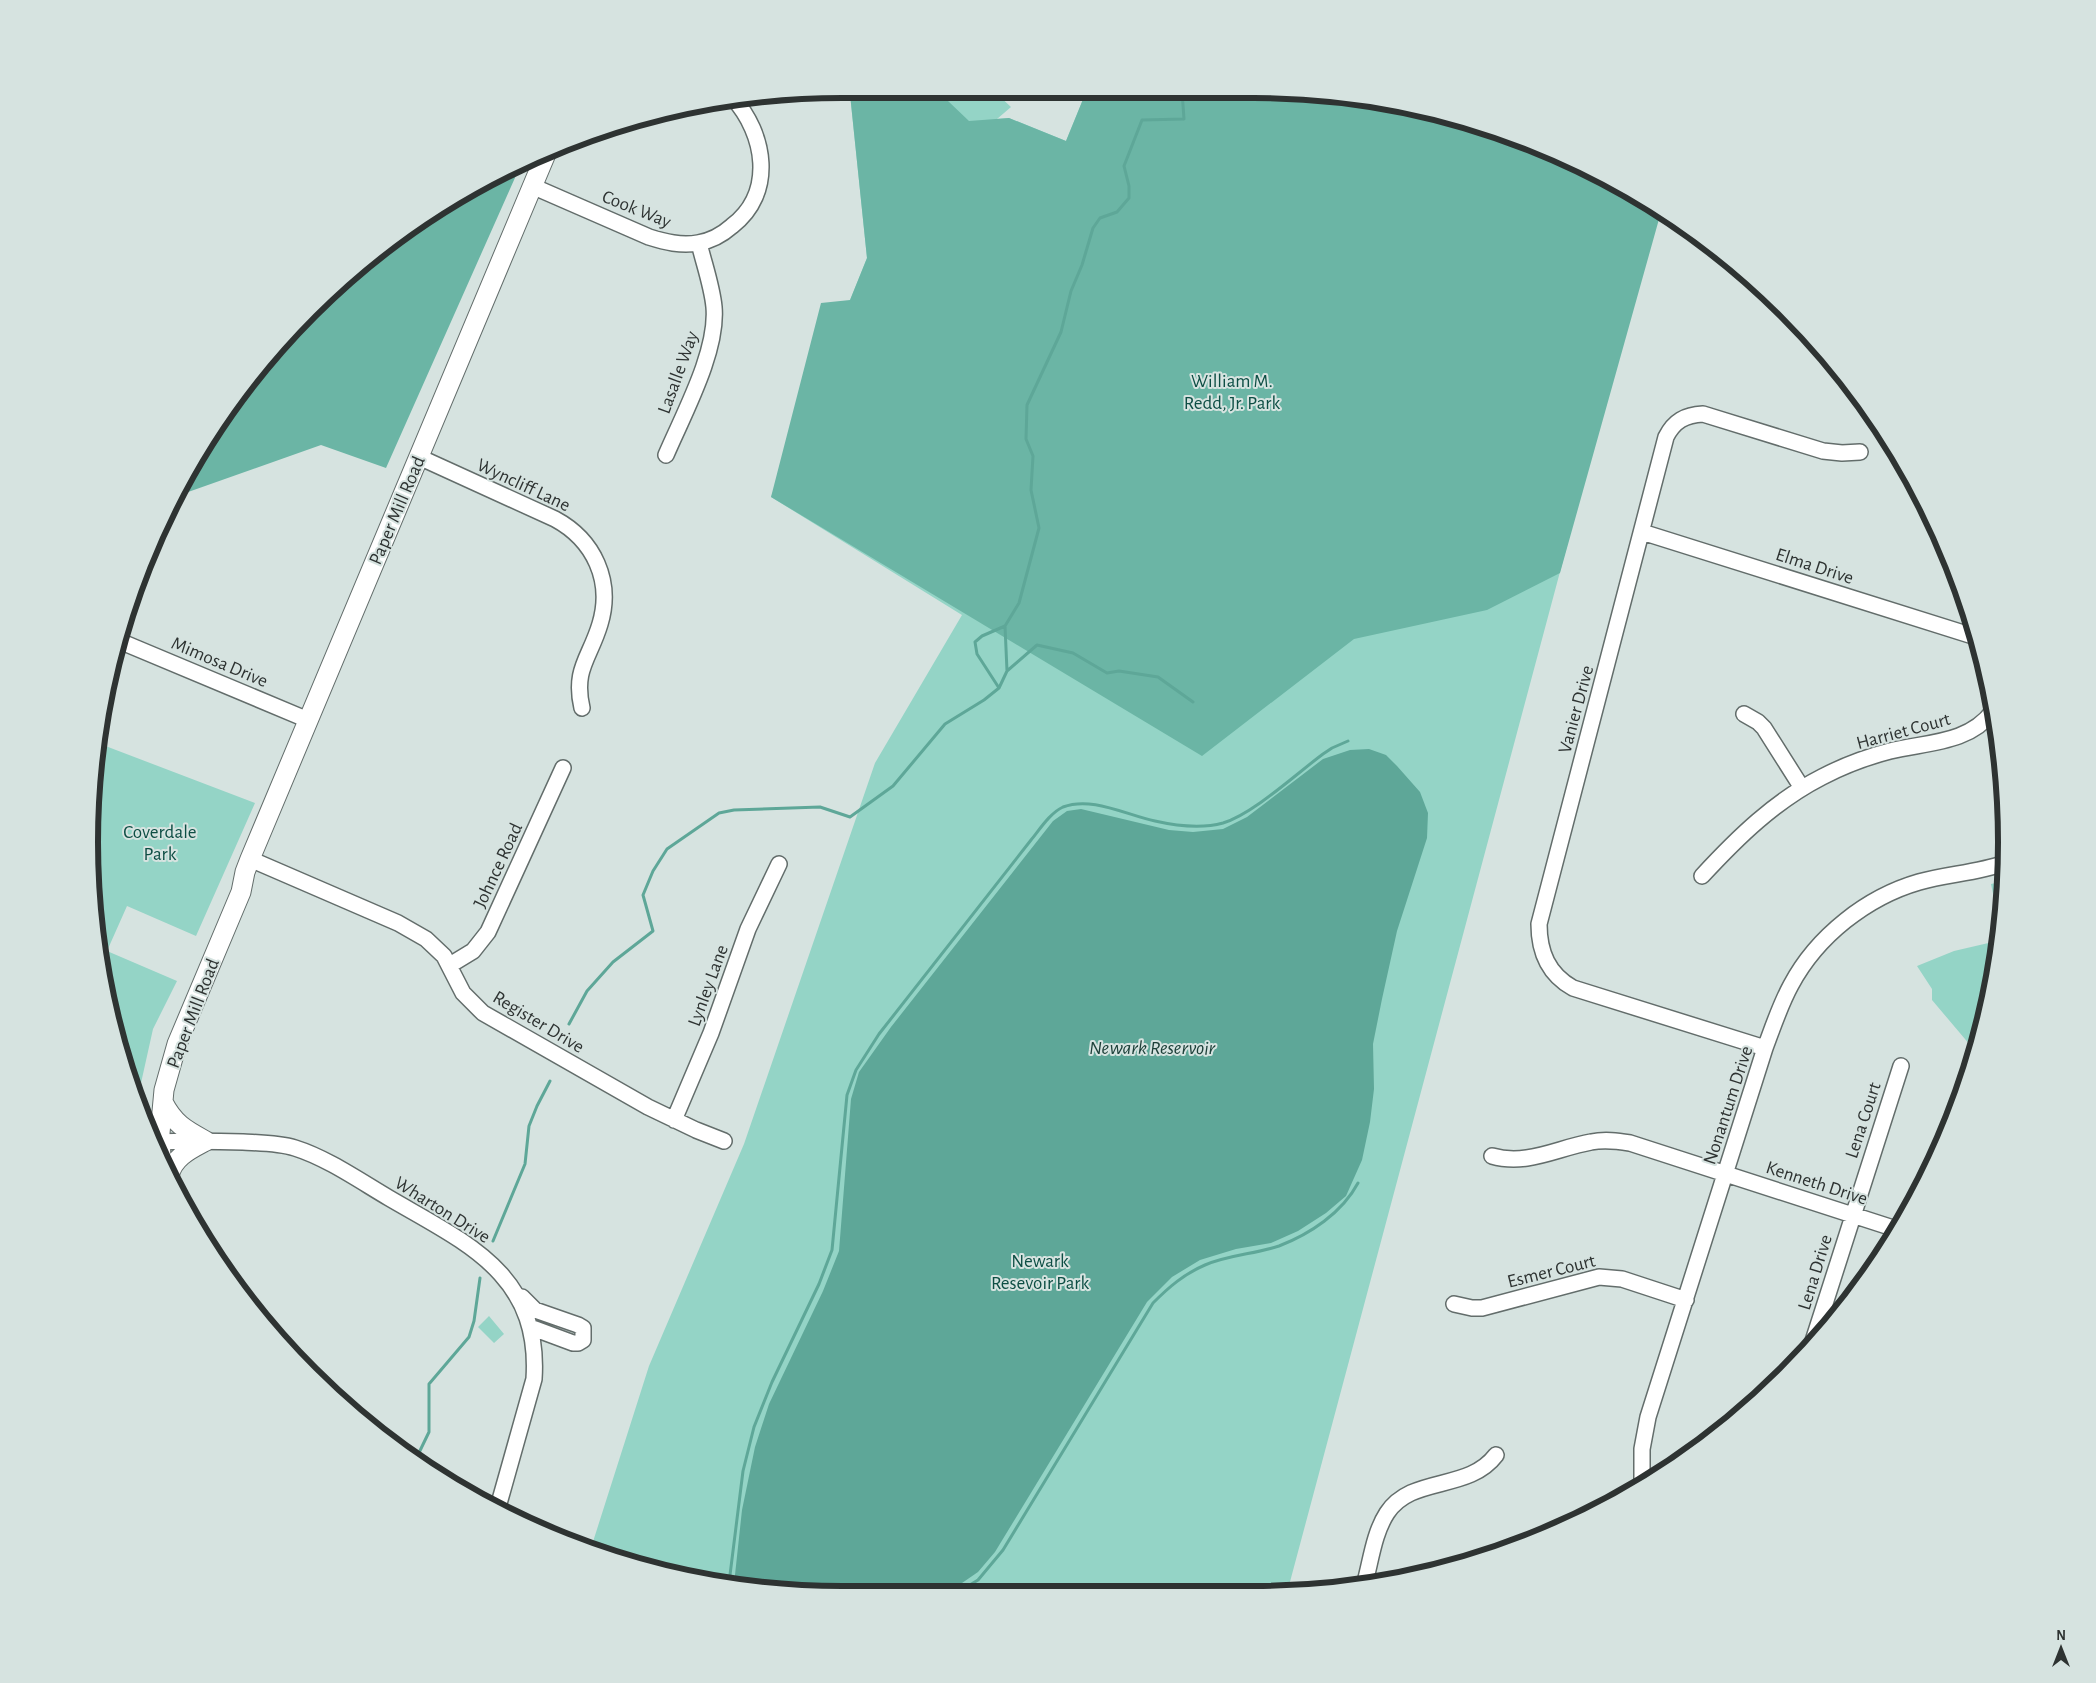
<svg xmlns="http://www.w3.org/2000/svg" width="2096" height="1683" viewBox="0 0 2096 1683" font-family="'Alegreya Sans',sans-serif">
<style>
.green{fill:#94d4c6}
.forest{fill:#6bb5a5}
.water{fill:#5ea798}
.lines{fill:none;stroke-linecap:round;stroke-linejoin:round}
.stream{stroke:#5ea798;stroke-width:3}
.minor-casing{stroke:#636d6b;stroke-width:18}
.major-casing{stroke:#636d6b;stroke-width:21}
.minor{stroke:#fff;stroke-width:15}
.major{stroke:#fff;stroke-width:19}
.labels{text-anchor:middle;stroke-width:4;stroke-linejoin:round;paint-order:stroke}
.street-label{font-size:19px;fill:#2e3332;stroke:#d6e3e0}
.park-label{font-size:19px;fill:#0d4e44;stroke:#d6e3e0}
.water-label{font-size:20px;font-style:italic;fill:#1d4039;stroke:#d6e3e0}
.rim{fill:none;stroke:#2e3332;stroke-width:6}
</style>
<rect width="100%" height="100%" fill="#d6e3e0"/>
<!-- green -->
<path class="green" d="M1303,90l98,13 96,26 134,60 26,20 -370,1384 -446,1 -146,-14 -104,-32 58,-182 95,-222 131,-381 87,-148 -191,-118 96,-239 -17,-164 146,-1 15,14 -14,12 12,-1 57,23 20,-49z
M95,742l160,61 -59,133 -69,-30 -20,45 70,30 -24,48 -14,63 -7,-3c-6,-18 -13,-36 -18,-54 -24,-96 -29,-195 -19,-293z
M2005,881l1,10 -6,36 -9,-43z
M1997,941l-15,96 -6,15 -44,-52v-11l-15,-23 37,-15z
M489,1316l15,18 -10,9 -16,-16z"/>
<!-- forest -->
<path class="forest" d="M1303,90l98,13 96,26 134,60 30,23 -101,361 -73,37 -133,29 -152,117 -431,-259 50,-194 29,-3 17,-42 -17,-164 100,-1 -2,8 21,20 40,-3 57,23 20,-49z
M522,162l-136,306 -65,-23 -147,52c63,-129 169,-232 290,-307 18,-11 39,-19 58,-28z"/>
<!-- water -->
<path class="water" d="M1369,749l17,6 11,11 23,26 8,21 -1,25 -30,93 -15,68 -9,45 1,45 -4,33 -8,38 -16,36 -20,17 -28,18 -27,12 -35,6 -36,11 -28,17 -25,25 -152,250 -17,20 -32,22h-105l-107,-10 8,-74 13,-63 14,-43 54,-113 16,-40 12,-152 8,-27 32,-45 162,-206 14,-10 14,-2 88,21 24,2 30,-3 24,-12 76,-58 27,-9z"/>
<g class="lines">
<!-- stream -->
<path class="stream" d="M1007,671l30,-26 36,8 34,20 12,-2 39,6 35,25
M999,688l-22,-34 -2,-12 7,-6 23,-10
M569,1024l18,-33 26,-29 40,-31 -10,-36 10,-24 14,-22 52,-36 15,-3 86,-3 30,10 43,-31 52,-62 39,-24 15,-12 8,-17 -2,-45 14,-23 20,-75 -8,-38 2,-34 -7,-17 1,-34 34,-73 10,-41 11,-26 11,-37 7,-10 17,-6 12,-14v-12l-5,-20 18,-46 42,-1 -2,-28
M493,1241l32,-77 4,-38 8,-20 13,-25
M415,1461l14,-29v-48l40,-47 5,-16 6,-43
M729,1583l14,-112 11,-44 18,-45 47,-98 13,-34 15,-155 9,-25 23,-36 152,-194c9,-11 19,-27 32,-33 29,-11 63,8 92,14 22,5 46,8 68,2 30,-9 73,-49 100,-69l9,-6 16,-7
M955,1594l23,-14 25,-30 150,-247c16,-16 31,-29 52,-38 23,-10 50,-11 74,-19 31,-12 63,-33 79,-63"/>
<defs>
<path id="minor" d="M532,186l117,51c16,5 32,9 49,6 12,-2 25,-9 34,-17 43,-33 34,-92 0,-129
M666,455c18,-42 52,-104 48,-148 -2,-21 -10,-43 -15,-64
M419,457l136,62c39,21 58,62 45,105 -10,34 -27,45 -18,84
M1642,532l334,105
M117,640l191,80
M1744,714l14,8 6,6 38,60
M250,859l148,64 28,16 18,17 19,37 20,20 165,94 48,23 28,11
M1702,876c36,-39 73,-75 120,-99 21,-11 45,-20 68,-26 36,-9 79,-7 103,-40
M450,965l23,-14 15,-19 75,-164
M1765,1048l-192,-60c-25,-14 -34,-36 -34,-64l127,-487c8,-16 19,-22 37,-23l120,37 19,2 18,-1
M674,1120l37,-87 37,-104 31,-65
M152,1142c30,-1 60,-1 91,0 17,1 36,1 52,6 32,10 65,33 94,50 77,45 152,76 145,181l-36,128
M1492,1156c35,10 65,-8 99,-14 14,-3 27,-1 39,1l266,86
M522,1297l13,13 43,15 5,3v12l-5,3h-5l-43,-16
M1454,1304l18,4h10l117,-31 23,2 64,21
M1813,1341l88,-275
M1642,1486v-37l6,-32 117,-369c8,-21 15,-43 26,-63 26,-49 76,-88 128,-103 28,-8 58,-9 86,-19
M1365,1582c6,-22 9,-49 22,-69 25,-38 81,-21 109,-58"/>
<path id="major" d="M163,1102c11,22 23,28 43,39
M161,1159l-1,-26 4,-43 13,-46 64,-152 4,-20 5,-13 298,-710
M169,1176c4,-19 22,-27 37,-35"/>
</defs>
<!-- minor casing -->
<use href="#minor" class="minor-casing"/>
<!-- major casing -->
<use href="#major" class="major-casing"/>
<!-- minor -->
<use href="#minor" class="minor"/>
<!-- major -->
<use href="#major" class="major"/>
</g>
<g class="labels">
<!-- street labels -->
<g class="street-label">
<text transform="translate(637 208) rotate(22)" y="7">Cook Way</text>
<text transform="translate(677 372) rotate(-70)" y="7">Lasalle Way</text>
<text transform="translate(524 484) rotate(25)" y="7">Wyncliff Lane</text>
<text transform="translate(396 510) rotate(-67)" y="7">Paper Mill Road</text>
<text transform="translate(1815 565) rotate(18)" y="7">Elma Drive</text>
<text transform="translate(220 661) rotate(23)" y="7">Mimosa Drive</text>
<text transform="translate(1575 709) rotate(-75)" y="7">Vanier Drive</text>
<text transform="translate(1903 730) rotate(-15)" y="7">Harriet Court</text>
<text transform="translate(497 865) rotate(-65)" y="7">Johnce Road</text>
<text transform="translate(707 985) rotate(-70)" y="7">Lynley Lane</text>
<text transform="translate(192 1013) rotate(-69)" y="7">Paper Mill Road</text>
<text transform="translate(539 1021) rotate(31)" y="7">Register Drive</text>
<text transform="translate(1727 1105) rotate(-72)" y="7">Nonantum Drive</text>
<text transform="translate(1862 1120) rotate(-72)" y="7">Lena Court</text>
<text transform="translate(1817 1182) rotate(18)" y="7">Kenneth Drive</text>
<text transform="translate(443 1209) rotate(32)" y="7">Wharton Drive</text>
<text transform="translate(1551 1270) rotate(-14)" y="7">Esmer Court</text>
<text transform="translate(1814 1272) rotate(-73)" y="7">Lena Drive</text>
</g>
<!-- park labels -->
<g class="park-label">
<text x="1232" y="387">William M.<tspan x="1232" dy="22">Redd, Jr. Park</tspan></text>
<text x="160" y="838">Coverdale<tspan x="160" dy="22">Park</tspan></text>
<text x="1040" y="1267">Newark<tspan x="1040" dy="22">Resevoir Park</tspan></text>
</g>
<!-- water labels -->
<g class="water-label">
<text x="1152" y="1054">Newark Reservoir</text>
</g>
</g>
<!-- crop -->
<path d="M0 0H2096V1683H0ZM842 98H1254A744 744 0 0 1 1998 842V842A744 744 0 0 1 1254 1586H842A744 744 0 0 1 98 842V842A744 744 0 0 1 842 98Z" fill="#d6e3e0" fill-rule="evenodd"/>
<path class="rim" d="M842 98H1254A744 744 0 0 1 1998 842V842A744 744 0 0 1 1254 1586H842A744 744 0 0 1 98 842V842A744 744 0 0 1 842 98Z"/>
<!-- north arrow -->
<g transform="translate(2061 1648)" stroke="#d6e3e0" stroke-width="4" paint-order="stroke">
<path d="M0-4L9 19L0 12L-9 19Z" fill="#2e3332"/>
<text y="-8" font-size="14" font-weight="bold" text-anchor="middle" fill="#2e3332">N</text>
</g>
</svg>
